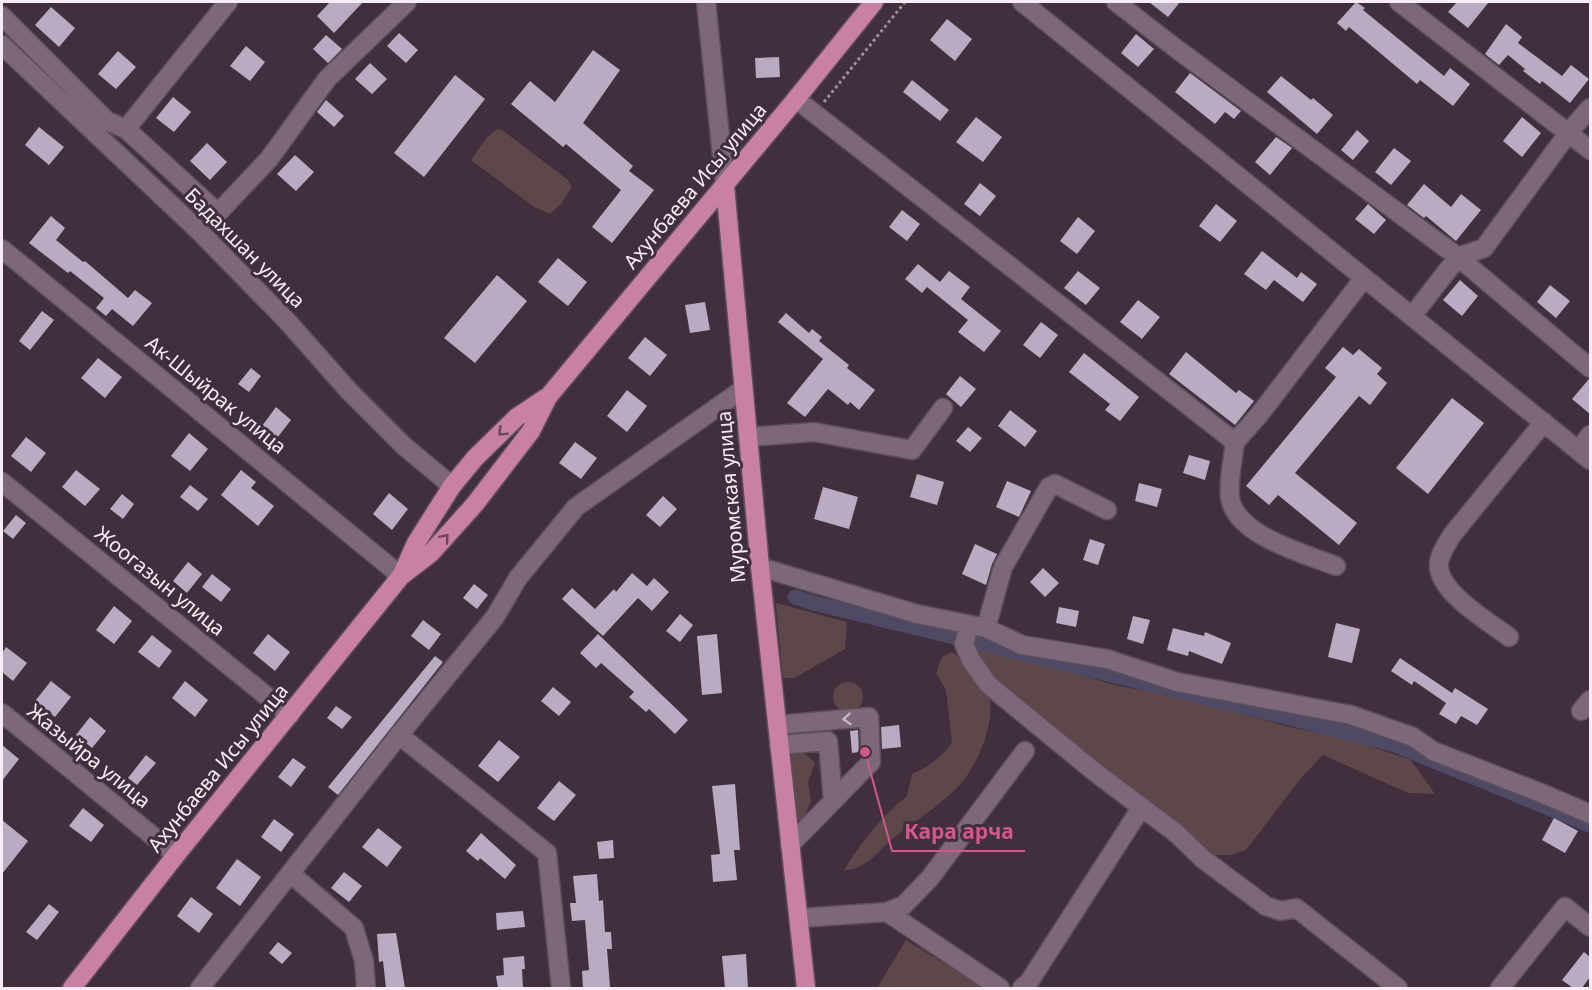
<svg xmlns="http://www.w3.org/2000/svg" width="1592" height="990" viewBox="0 0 1592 990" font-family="'Noto Sans',sans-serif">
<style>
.green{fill:#5d4748}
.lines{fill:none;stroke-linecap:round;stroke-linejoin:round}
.canal{stroke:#4e4a65;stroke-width:15}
.building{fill:#b9acc2}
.minor-casing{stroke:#5d4e5b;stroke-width:21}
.major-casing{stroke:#5d4e5b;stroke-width:21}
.path{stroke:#9f909c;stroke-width:3;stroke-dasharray:3 3;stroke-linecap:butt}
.minor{stroke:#7c6878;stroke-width:18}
.major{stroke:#ca80a2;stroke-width:18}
.oneway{stroke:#6a475b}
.oneway2{stroke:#c6b7c4}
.labels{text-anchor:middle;stroke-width:6;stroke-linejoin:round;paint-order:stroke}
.street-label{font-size:20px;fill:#f8ecf6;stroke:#412f3d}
.leader{fill:none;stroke:#d2588a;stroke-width:2}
.callout-dot{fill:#d2588a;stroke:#412f3d;stroke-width:2}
.callout-label{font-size:21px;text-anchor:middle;font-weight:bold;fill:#d2588a;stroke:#412f3d;stroke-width:6;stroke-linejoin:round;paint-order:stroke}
</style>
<rect width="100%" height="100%" fill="#412f3d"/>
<!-- green -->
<path class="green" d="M497,129l5,1 66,50 4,7 -11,17 -11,10 -16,-7 -63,-47 16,-23z
M776,603l71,19 -2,27 -51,29h-11z
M971,644l144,41 68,13 107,29 61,13 60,20 24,34 -27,-1 -85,-38 -22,23 -55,72 -15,5h-22l-207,-165z
M952,652c11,7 34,31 37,44 7,24 -11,67 -26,85 -15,19 -48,40 -67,55 -16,12 -30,35 -52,34 17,-28 38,-54 63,-74l5,-22c17,-7 28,-16 40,-31l-6,-53 -10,-17 6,-16z
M833 697a15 15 0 1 1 30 0a15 15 0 1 1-30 0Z
M790,751l14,2 11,10 -7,19 3,19 -8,19h-7z
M906,940l78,48h-107z"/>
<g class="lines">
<!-- canal -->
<path class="canal" d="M795,597l22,7 461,111 117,30 195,80"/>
</g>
<!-- building -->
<path class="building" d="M330,2h33l-29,31 -17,-17z
M1149,2h31l-12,15z
M1356,2l9,6 -2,2 81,66 6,-8 20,16 -17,22 -33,-26 -3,4 -68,-57 -3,4 -9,-8z
M1457,2h32l-21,26 -20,-16z
M51,7l24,21 -16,19 -24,-22z
M947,19l25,20 -17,22 -25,-21z
M1506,24l16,13 -4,6 44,33 9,-11 18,14 -19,24 -28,-22 -2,3 -17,-13 2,-2 -17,-14 -9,10 -14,-11z
M399,33l19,17 -12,13 -19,-17z
M1136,34l18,15 -16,18 -17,-14z
M326,35l16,14 -14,14 -15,-14z
M246,46l19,16 -15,19 -20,-15z
M593,50l27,20 -37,53 50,43 -4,5 25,19 -42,53 -20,-16 29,-37 -55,-46 -3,3 -52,-43 19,-23 25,21z
M118,51l18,16 -20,22 -18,-15z
M779,57l1,20 -24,1 -1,-20z
M370,63l17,16 -15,15 -17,-15z
M1190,73l51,38 -7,8 -9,-7 -10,12 -40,-32z
M455,75l30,24 -61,78 -30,-24z
M1281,76l30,24 2,-2 20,17 -16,19 -50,-42z
M912,80l37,30 -9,11 -37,-29z
M173,97l18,15 -17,20 -18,-14z
M326,100l18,16 -10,11 -17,-15z
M976,117l26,20 -19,25 -27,-20z
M1522,117l19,16 -19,24 -19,-16z
M39,127l25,20 -15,18 -24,-20z
M1357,130l12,11 -16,19 -12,-10z
M1276,137l16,11 -22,27 -15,-13z
M207,143l20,19 -17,18 -20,-19z
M1394,148l17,13 -20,24 -16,-13z
M295,155l19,17 -18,19 -19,-17z
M980,183l16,13 -16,20 -16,-12z
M1424,184l27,23 10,-13 20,16 -25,31 -30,-25 -2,2 -17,-13z
M1216,204l21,17 -17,21 -21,-16z
M1368,204l18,16 -12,14 -19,-15z
M902,210l18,14 -13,17 -18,-14z
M51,216l14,12 -9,12 27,22 2,-1 43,37 7,-8 17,13 -19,23 -21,-17 -6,7 -10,-8 8,-10 -34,-27 -2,2 -39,-30z
M1078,217l17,14 -18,23 -17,-13z
M1262,251l35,27 4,-6 16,12 -14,18 -29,-22 -8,10 -22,-16z
M558,258l29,24 -19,24 -30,-24z
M918,264l22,18 9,-11 21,16 -9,12 40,32 -17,21 -26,-20 10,-12 -41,-33 -5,6 -17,-14z
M1078,271l22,17 -14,17 -22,-17z
M497,275l30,26 -52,62 -31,-25z
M1460,280l18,16 -16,20 -19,-16z
M1550,285l20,16 -14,17 -19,-16z
M1138,300l22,17 -18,22 -22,-17z
M705,302l5,28 -20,3 -5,-28z
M42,311l12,9 -24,30 -11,-9z
M786,313l23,20 3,-4 10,8 -3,4 30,24 -2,3 28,22 -16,20 -9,-8 -2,3 -20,-16 -23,28 -18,-14 36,-44 -45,-37z
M1041,322l17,13 -18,23 -17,-13z
M645,337l22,18 -17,21 -22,-18z
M1343,347l10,8 6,-6 23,19 -5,6 10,9 -17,22 -11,-9 -64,77 62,50 -18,22 -61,-50 -9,10 -23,-19 90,-109 -11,-9z
M1186,352l50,41 3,-3 15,11 -19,24 -66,-51z
M1084,353l55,44 -19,24 -15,-11 5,-6 -41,-32z
M98,358l24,19 -17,21 -24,-20z
M251,368l10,8 -12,16 -11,-8z
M960,376l16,13 -15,18 -15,-13z
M1589,379h1v35l-18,-15z
M627,390l20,16 -20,26 -20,-16z
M1452,398l32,25 -56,71 -32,-26z
M276,407l15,13 -14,18 -15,-12z
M1010,410l27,21 -12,16 -27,-21z
M968,427l14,11 -12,14 -14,-11z
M189,433l19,16 -18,22 -19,-15z
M26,437l20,16 -15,19 -20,-16z
M575,442l22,16 -16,21 -22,-16z
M1189,455l21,6 -5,19 -22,-7z
M76,470l24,19 -15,17 -23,-19z
M241,470l15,12 -5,6 23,18 -16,20 -37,-31z
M917,474l27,8 -7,23 -27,-8z
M1007,481l24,10 -12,26 -23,-10z
M1139,483l23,6 -5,18 -22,-6z
M190,485l18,14 -10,12 -18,-14z
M823,487l35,10 -9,32 -35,-10z
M389,493l19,16 -16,21 -19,-16z
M122,494l12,10 -11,15 -13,-10z
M663,496l14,13 -17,18 -14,-12z
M16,515l10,8 -13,16 -10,-8z
M1090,539l15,5 -7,21 -15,-5z
M975,544l22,10 -5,10 -6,21 -24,-11z
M188,562l14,12 -15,19 -14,-12z
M1043,568l16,15 -14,14 -15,-15z
M632,573l15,13 7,-8 15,14 -17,19 -14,-13 -35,38 -41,-37 10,-11 23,21 19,-20 2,3z
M212,574l19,15 -10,13 -19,-15z
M474,584l14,11 -11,14 -14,-11z
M114,606l18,15 -18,23 -18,-14z
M1059,607l20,4 -3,16 -20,-4z
M680,614l13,11 -13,17 -14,-11z
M1133,616l17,4 -7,24 -16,-5z
M423,620l18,14 -12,16 -18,-14z
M1336,623l24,6 -8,34 -24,-6z
M1173,628l31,8 1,-4 26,11 -9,21 -33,-13 -1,5 -21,-6z
M268,634l22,18 -15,19 -22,-18z
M598,634l90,86 -13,14 -26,-25 -3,3 -17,-15 5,-5 -33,-29 -5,5 -16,-15z
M717,634l5,59 -20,2 -5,-59z
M152,635l20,16 -13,17 -21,-16z
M6,647l21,16 -14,18 -11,-9v-19z
M435,656l8,6 -105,133 -10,-8z
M1400,658l52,35 3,-5 33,21 -11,16 -16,-9 -5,8 -17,-10 7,-11 -32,-22 -2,4 -21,-14z
M51,681l20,16 -16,20 -20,-16z
M185,681l23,19 -13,17 -23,-19z
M553,687l18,15 -12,14 -18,-15z
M336,706l16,11 -10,12 -15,-11z
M90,717l16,14 -14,17 -16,-13z
M899,725l2,22 -19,2 -1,-22z
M858,730l1,22 -7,1 -2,-22z
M499,740l21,17 -22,25 -20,-16z
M2,745l17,14 -17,22z
M146,755l10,8 -19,22 -9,-7z
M293,758l13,9 -15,20 -13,-10z
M559,781l17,14 -22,26 -17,-13z
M735,784l5,66h-6l3,30 -24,2 -2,-27 9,-1 -8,-68z
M83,808l21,17 -13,17 -22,-16z
M1554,818l24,13 -13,22 -23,-13z
M274,819l20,15 -13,18 -20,-15z
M2,820l26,21 -26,33z
M378,828l24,19 -15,20 -25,-20z
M481,833l35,32 -11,14 -25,-21 -2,3 -12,-10z
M613,840l1,18 -15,1 -2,-17z
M237,859l24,18 -21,29 -24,-18z
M344,872l18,14 -13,16 -18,-14z
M597,874l2,27 4,-1 2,32h6l1,17h-5l3,38 -27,1 -1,-17 7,-1 -4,-50 -13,1 -2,-18h6l-3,-27z
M191,897l22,17 -14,19 -22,-17z
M49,904l10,8 -22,28 -11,-8z
M523,911l2,16 -28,3 -1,-17z
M396,933l9,55h-19l-3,-27 -4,1 -2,-28z
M278,942l14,11 -10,11 -13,-11z
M1584,952l6,5v20l-8,11h-9l-11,-8z
M746,954l2,34h-23l-3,-32z
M524,956l1,13h-3l1,19h-25l-2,-12 8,-1 -1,-17z"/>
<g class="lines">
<defs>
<path id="minor" d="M706,2l19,183
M1022,2l568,458
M1116,2l58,45 284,210 132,111
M1399,2l191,148
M2,16l105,105 19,8 92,84 51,-54 58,-80 80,-77
M2,45l197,186 88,90 62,70 55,55 48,40
M796,99l439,343 24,-27 105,-137
M126,129l102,-127
M2,249l399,327
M1412,316l46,-59 26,-9 85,-116 21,-24
M748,437l66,-5 98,18 31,-42
M1235,442c-2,19 -7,37 -5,56 6,38 76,56 106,68
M1579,450l11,-15
M2,482l288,233
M760,567l157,47 69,14 36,17 85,14 70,23 174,33 62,22 20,14 108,42 49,21
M969,626l-5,18 7,16 17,24 14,12 94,77 80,60 27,26 63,47 15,5 15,-3 102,80
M986,628l17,-61 46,-80 6,-3 52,26
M1509,637c-20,-15 -71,-45 -70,-72 0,-11 8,-21 13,-30l92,-113
M1581,711l9,-11
M2,713l174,142
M777,725l92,-8 2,45 -38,39
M399,735l148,118 14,135
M779,745l49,-4 5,60 -43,44
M290,873l64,55 10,33 2,27
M887,912l113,76
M800,918l87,-6 17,-7 26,-27 95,-127
M200,988l199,-253 96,-118 23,-39 58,-71 167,-118
M1022,988l7,-6 112,-174
M1500,988l65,-81 25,20"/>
<path id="major" d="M725,185l35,382 46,421
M403,572l13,-29 36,-57 23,-28 42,-41 30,-20
M72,988l104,-133 225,-279 30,-23 44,-49 56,-73 17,-34 248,-298 78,-97"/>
</defs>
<!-- minor casing -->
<use href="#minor" class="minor-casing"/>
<!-- major casing -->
<use href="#major" class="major-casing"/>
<!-- path -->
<path class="path" d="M824,102l81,-100"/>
<!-- minor -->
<use href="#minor" class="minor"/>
<!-- major -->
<use href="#major" class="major"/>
</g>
<!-- one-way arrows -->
<defs><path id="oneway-chevron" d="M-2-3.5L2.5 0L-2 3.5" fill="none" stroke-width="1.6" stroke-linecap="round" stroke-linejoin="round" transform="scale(1.5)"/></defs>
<g class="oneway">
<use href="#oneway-chevron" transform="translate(502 432) rotate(135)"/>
<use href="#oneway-chevron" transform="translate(445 538) rotate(-49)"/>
</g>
<use class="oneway2" href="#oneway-chevron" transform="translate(847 719) rotate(175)"/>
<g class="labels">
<!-- street labels -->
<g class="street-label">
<text transform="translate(695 186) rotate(-50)" y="7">Ахунбаева Исы улица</text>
<text transform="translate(245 248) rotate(45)" y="7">Бадахшан улица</text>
<text transform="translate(216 395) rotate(39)" y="7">Ак-Шыйрак улица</text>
<text transform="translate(731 497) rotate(-95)" y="7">Муромская улица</text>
<text transform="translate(160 581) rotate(39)" y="7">Жоогазын улица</text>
<text transform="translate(89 756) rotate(39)" y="7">Жазыйра улица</text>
<text transform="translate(218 768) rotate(-51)" y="7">Ахунбаева Исы улица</text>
</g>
</g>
<!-- callouts -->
<path class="leader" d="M865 752L892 851H1025"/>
<circle class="callout-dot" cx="865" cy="752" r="6"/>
<g class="callout-label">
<text x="959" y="839">Кара арча</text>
</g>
<!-- border -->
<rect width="1592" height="990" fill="none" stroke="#f8ecf6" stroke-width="6"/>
</svg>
